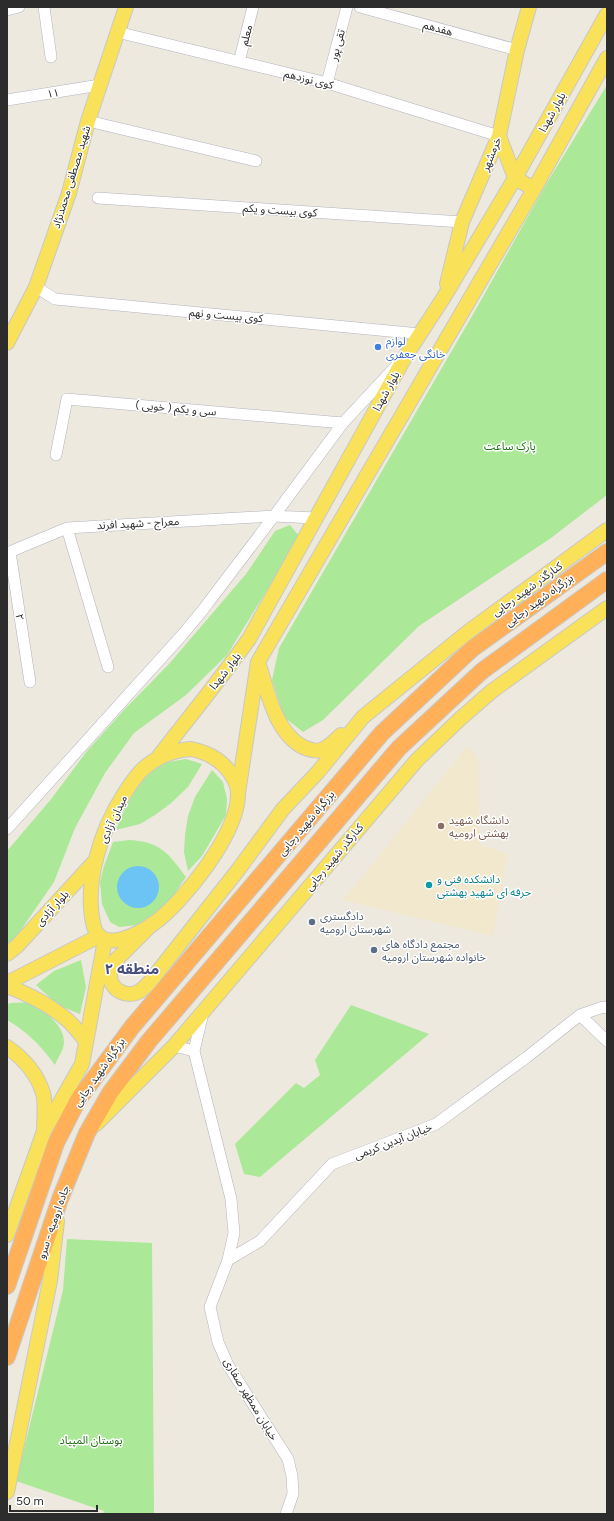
<svg xmlns="http://www.w3.org/2000/svg" width="614" height="1521" viewBox="0 0 614 1521" font-family="Figtree,'Noto Sans Arabic',sans-serif">
<style>
.education{fill:#f1e8cd}
.green{fill:#abe898}
.water{fill:#6cc4f5}
.lines{fill:none;stroke-linecap:round;stroke-linejoin:round}
.minor-casing{stroke:#b2b3c0;stroke-width:12}
.major-casing{stroke:#c8c8c8;stroke-width:16}
.highway-casing{stroke:#c8c8c8;stroke-width:18}
.minor{stroke:#fff;stroke-width:11}
.major{stroke:#f9e259;stroke-width:14}
.highway{stroke:#ffb058;stroke-width:16}
.shop-dot{fill:#3f7fe0;stroke:#fff;stroke-width:1.5}
.education-dot{fill:#8d6e63;stroke:#fff;stroke-width:1.5}
.culture-dot{fill:#0f9aa8;stroke:#fff;stroke-width:1.5}
.service-dot{fill:#5c6f8a;stroke:#fff;stroke-width:1.5}
.labels{text-anchor:middle;stroke-width:3;stroke-linejoin:round;paint-order:stroke}
.street-label{font-size:11px;fill:#2c2c2c;stroke:#fff}
.shop-label{font-size:11px;fill:#366cbe;stroke:#fff;text-anchor:start}
.park-label{font-size:11px;fill:#216f16;stroke:#fff}
.education-label{font-size:11px;fill:#785e54;stroke:#fff;text-anchor:start}
.culture-label{font-size:11px;fill:#0d838f;stroke:#fff;text-anchor:start}
.service-label{font-size:11px;fill:#4e5e75;stroke:#fff;text-anchor:start}
.district-label{font-size:15px;font-weight:bold;fill:#494e80;stroke:#fff}
</style>
<rect width="100%" height="100%" fill="#eee9de"/>
<!-- education -->
<path class="education" d="M468,746l10,12 2,86 28,10 -15,82 -150,-36z"/>
<!-- green -->
<path class="green" d="M607,85v410l-56,43 -132,88 -96,94 -20,12 -19,-15 -12,-37 7,-32 196,-337 70,-125z
M290,525l10,12 -73,118 -41,40 -52,38 -29,40 -30,55 -21,54 -40,58 -7,6v-95l45,-53 35,-47 37,-41 45,-46 77,-90 29,-43z
M186,759l16,5 -14,23 -18,17 -15,11 -15,9 -24,6c9,-23 21,-49 43,-64 7,-5 18,-5 27,-7z
M212,770l11,12 4,17 -1,16 -24,41 -14,15 -4,-19 1,-17 3,-19 7,-19z
M130,840c31,2 38,13 56,37l-13,19 -19,18 -16,11 -19,2 -9,-5 -8,-18 -2,-22 4,-16 9,-24z
M81,960l5,27 -6,27 -22,-9 -22,-20 18,-14z
M32,1002c13,10 37,26 31,46 -2,6 -6,11 -8,17 -15,-20 -26,-32 -48,-45v-16l4,-1z
M351,1005l78,29 -169,143 -16,-3 -9,-30 61,-61 8,5 16,-13 -5,-15z
M67,1239l85,4 2,271h-51l1,-3 -88,-30 47,-191z"/>
<!-- water -->
<path class="water" d="M117 887a21 21 0 1 1 42 0a21 21 0 1 1-42 0Z"/>
<g class="lines">
<defs>
<path id="minor" d="M44,7l7,50
M360,7l157,43
M7,10l12,-3
M117,32l210,51 172,53
M239,62l14,-55
M327,83l20,-76
M7,100l93,-15
M88,121l168,40
M98,198l364,24
M36,287l19,12 365,35
M56,455l11,-56 276,24
M67,528l41,139
M10,552l20,130
M7,553l60,-25 207,-12 41,2
M7,829l176,-195 19,-23 72,-95 69,-93 53,-57
M203,1013l-9,38 37,148 3,34 -6,27 -18,47 8,35 10,23 60,94 4,17 1,18 -7,20
M580,1015l27,26
M174,1046l20,5
M228,1260l32,-19 72,-77 104,-40 91,-67 53,-42 23,-8 4,1"/>
<path id="major" d="M499,136l16,42 19,11
M447,284l15,-62 37,-86 18,-86 12,-43
M7,343l29,-56 33,-94 19,-72 38,-114
M259,665c9,28 16,67 44,82 5,2 12,5 18,3 7,-2 15,-10 20,-15
M191,749c20,4 35,13 44,32 2,4 3,7 3,12 1,39 -54,109 -85,131 -15,10 -51,30 -59,3 -11,-43 7,-97 30,-133 6,-9 12,-19 20,-26 13,-11 30,-18 47,-19z
M156,760c31,-40 63,-79 93,-121l156,-282 39,-60 71,-119 92,-164
M238,793l20,-131 276,-473 73,-131
M152,924l-36,36c-2,4 -6,9 -6,15 0,15 17,24 30,16 3,-2 6,-5 9,-8l89,-113 45,-61 35,-37 45,-55 105,-85 139,-102
M7,954l10,-8 79,-86
M7,983l92,-47
M7,986c21,8 40,17 58,32 8,6 14,15 21,23
M7,1047c16,11 30,27 36,46 3,9 1,28 1,38
M96,1124l78,-78 243,-286 44,-42 31,-27 115,-83
M7,1235l37,-104 38,-67 23,-124
M7,1492l43,-211 7,-60"/>
<path id="highway" d="M7,1286l49,-143 22,-43 54,-73 250,-294 90,-84 135,-97
M7,1357l53,-158 27,-66 23,-40 39,-52 250,-293 83,-77 125,-91"/>
</defs>
<!-- minor casing -->
<use href="#minor" class="minor-casing"/>
<!-- major casing -->
<use href="#major" class="major-casing"/>
<!-- highway casing -->
<use href="#highway" class="highway-casing"/>
<!-- minor -->
<use href="#minor" class="minor"/>
<!-- major -->
<use href="#major" class="major"/>
<!-- highway -->
<use href="#highway" class="highway"/>
</g>
<!-- markers -->
<circle class="shop-dot" cx="378" cy="347" r="4"/>
<circle class="education-dot" cx="441" cy="826" r="4"/>
<circle class="culture-dot" cx="429" cy="885" r="4"/>
<g class="service-dot">
<circle cx="312" cy="922" r="4"/>
<circle cx="374" cy="950" r="4"/>
</g>
<g class="labels">
<!-- street labels -->
<g class="street-label">
<text transform="translate(438 28) rotate(15)" y="4">هفدهم</text>
<text transform="translate(246 35) rotate(-76)" y="4">معلم</text>
<text transform="translate(337 45) rotate(-75)" y="4">تقی پور</text>
<text transform="translate(309 79) rotate(14)" y="4">کوی نوزدهم</text>
<text transform="translate(53 93) rotate(-9)" y="4">۱۱</text>
<text transform="translate(552 112) rotate(-61)" y="4">بلوار شهدا</text>
<text transform="translate(491 154) rotate(-68)" y="4">خرمشهر</text>
<text transform="translate(71 177) rotate(-73)" y="4">شهید مصطفی محمدنژاد</text>
<text transform="translate(280 210) rotate(4)" y="4">کوی بیست و یکم</text>
<text transform="translate(226 315) rotate(5)" y="4">کوی بیست و نهم</text>
<text transform="translate(386 391) rotate(-61)" y="4">بلوار شهدا</text>
<text transform="translate(176 408) rotate(5)" y="4">سی و یکم ( خویی )</text>
<text transform="translate(138 523) rotate(-3)" y="4">معراج - شهید افرند</text>
<text transform="translate(527 589) rotate(-36)" y="4">کنارگذر شهید رجایی</text>
<text transform="translate(539 600) rotate(-36)" y="4">بزرگراه شهید رجایی</text>
<text transform="translate(20 617) rotate(81)" y="4">۲</text>
<text transform="translate(225 671) rotate(-52)" y="4">بلوار شهدا</text>
<text transform="translate(113 819) rotate(-65)" y="4">میدان آزادی</text>
<text transform="translate(306 823) rotate(-50)" y="4">بزرگراه شهید رجایی</text>
<text transform="translate(334 857) rotate(-50)" y="4">کنارگذر شهید رجایی</text>
<text transform="translate(52 908) rotate(-48)" y="4">بلوار آزادی</text>
<text transform="translate(99 1072) rotate(-55)" y="4">بزرگراه شهید رجایی</text>
<text transform="translate(393 1141) rotate(-21)" y="4">خیابان آیدین کریمی</text>
<text transform="translate(53 1222) rotate(-71)" y="4">جاده ارومیه - سرو</text>
<text transform="translate(251 1399) rotate(59)" y="4">خیابان ممظهر صفاری</text>
</g>
<!-- shop labels -->
<g class="shop-label">
<text x="386" y="345">لوازم<tspan x="386" dy="13">خانگی جعفری</tspan></text>
</g>
<!-- park labels -->
<g class="park-label">
<text x="510" y="450">پارک ساعت</text>
<text x="91" y="1444">بوستان المپیاد</text>
</g>
<!-- education labels -->
<g class="education-label">
<text x="449" y="824">دانشگاه شهید<tspan x="449" dy="13">بهشتی ارومیه</tspan></text>
</g>
<!-- culture labels -->
<g class="culture-label">
<text x="437" y="883">دانشکده فنی و<tspan x="437" dy="13">حرفه ای شهید بهشتی</tspan></text>
</g>
<!-- service labels -->
<g class="service-label">
<text x="320" y="920">دادگستری<tspan x="320" dy="13">شهرستان ارومیه</tspan></text>
<text x="382" y="948">مجتمع دادگاه های<tspan x="382" dy="13">خانواده شهرستان ارومیه</tspan></text>
</g>
<!-- district labels -->
<g class="district-label">
<text x="132" y="974">منطقه ۲</text>
</g>
</g>
<!-- border -->
<rect width="614" height="1521" fill="none" stroke="#2c2c2c" stroke-width="16"/>
<!-- scale -->
<path d="M10 1505v6h87v-6" fill="none" stroke="#2c2c2c" stroke-width="2"/>
<text x="16" y="1505" font-size="12" fill="#2c2c2c" stroke="#ffffff" stroke-width="3" paint-order="stroke">50 m</text>
</svg>
